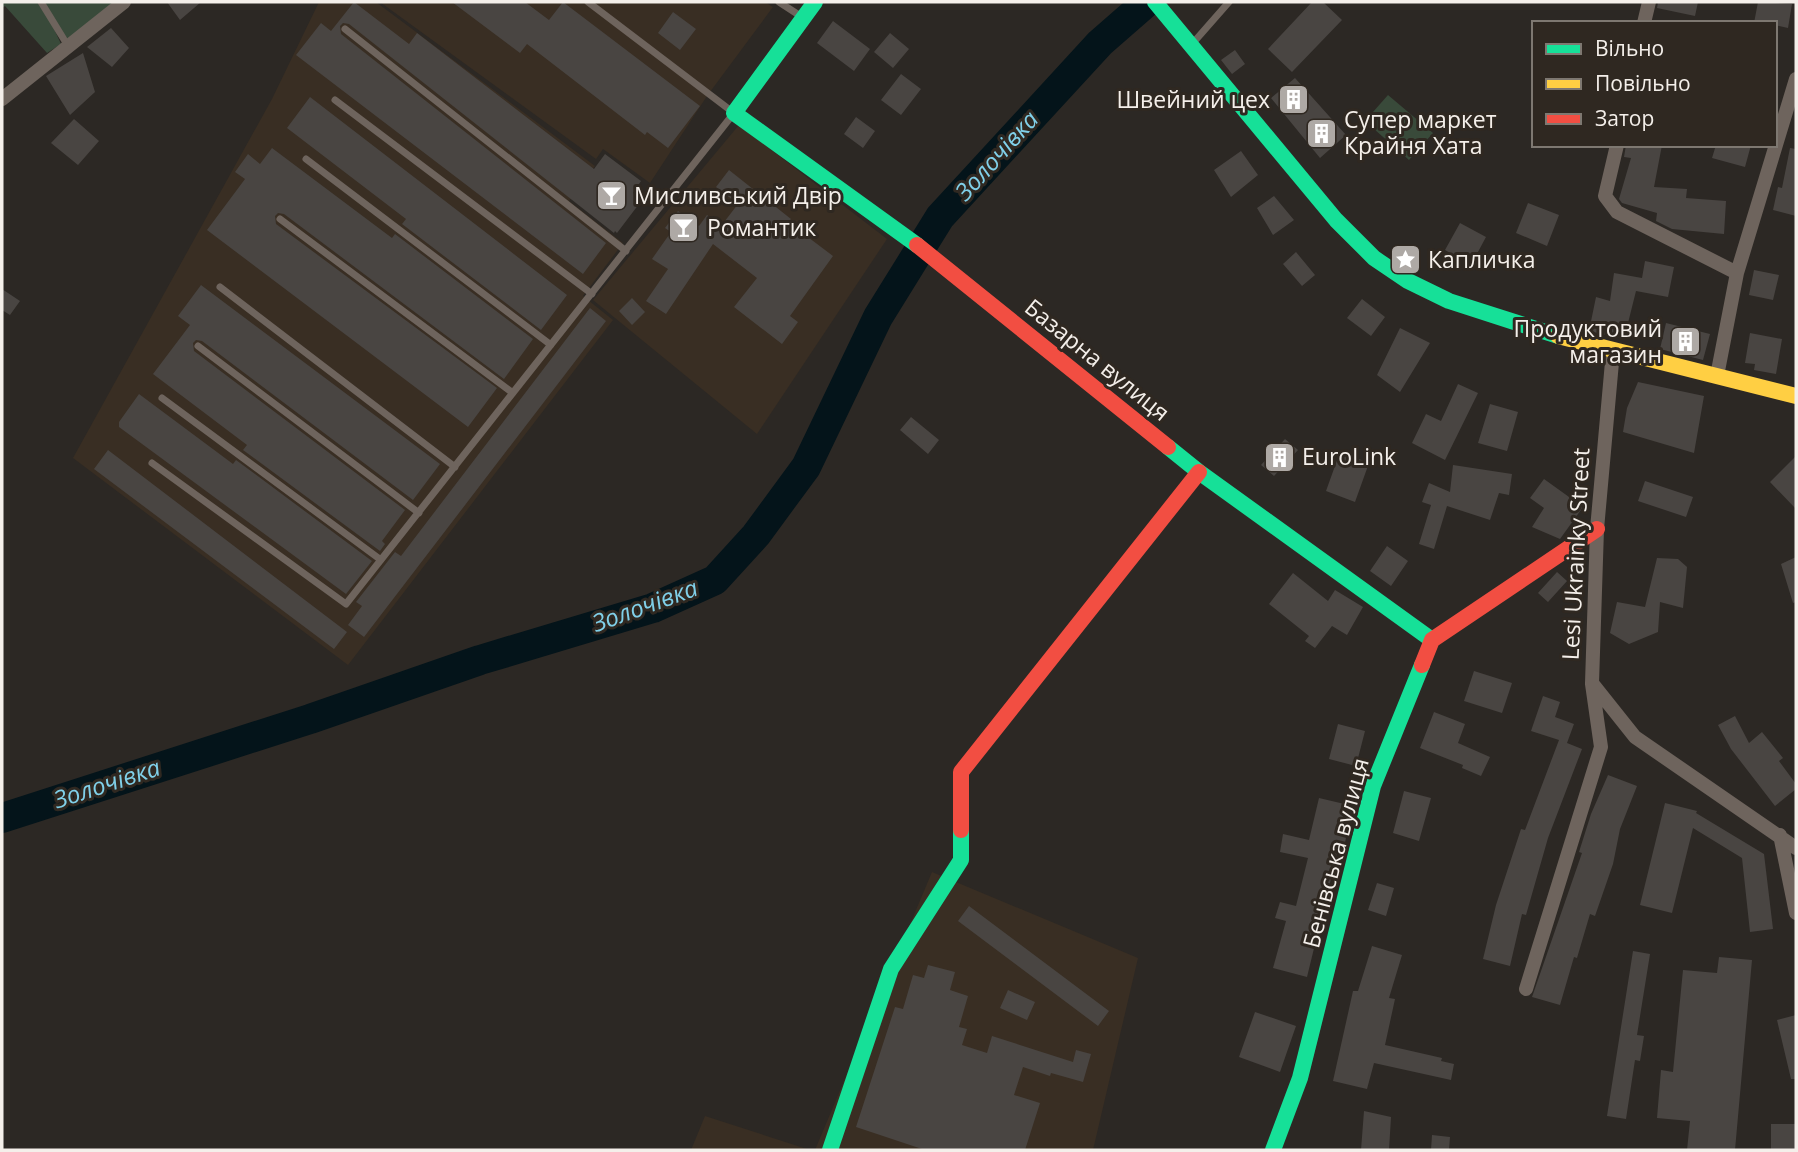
<svg xmlns="http://www.w3.org/2000/svg" width="1798" height="1152" viewBox="0 0 1798 1152" font-family="'Open Sans',sans-serif">
<style>
.built{fill:#392e23}
.green{fill:#394a3a}
.lines{fill:none;stroke-linecap:round;stroke-linejoin:round}
.river{stroke:#04141a;stroke-width:30}
.building{fill:#494542}
.lane{stroke:#6e645d;stroke-width:7}
.street{stroke:#6e645d;stroke-width:14}
.fast{stroke:#16e098;stroke-width:16}
.slow{stroke:#ffcf43;stroke-width:16}
.jam{stroke:#f24e42;stroke-width:16}
.labels{text-anchor:middle;stroke-width:6;stroke-linejoin:round;paint-order:stroke}
.poi-label{font-size:23px;fill:#f4efea;stroke:#2f2821;text-anchor:start}
.street-label{font-size:23px;fill:#f4efea;stroke:#2f2821}
.water-label{font-size:24px;font-style:italic;fill:#80d0e9;stroke:#2f2821}
</style>
<rect width="100%" height="100%" fill="#2c2824"/>
<!-- built -->
<path class="built" d="M319,2h57l219,164 -26,35 54,42 -40,53 30,24 -265,345 -275,-207 199,-359z
M380,2h385l8,5 -66,89 -57,87 -47,-34 -7,10z
M739,125l148,114 -130,195 -164,-134z
M932,872l206,86 -45,192h-278z
M705,1116l105,34h-119z"/>
<!-- green -->
<path class="green" d="M2,2h112l-46,37 -20,-23 13,28 -14,9 -42,-47 -3,2z
M1388,95l45,38 -24,27 -44,-39z"/>
<g class="lines">
<!-- river -->
<path class="river" d="M2,818l308,-99 170,-59 173,-52 62,-28 41,-45 50,-68 72,-150 62,-100 160,-174 47,-41"/>
</g>
<!-- building -->
<path class="building" d="M167,2h34l-21,18z
M354,2l55,42 8,-11 177,136 11,-15 36,27 -8,12 9,7 -25,33 -2,-2 -1,2 -265,-209 -6,-1 -3,3 1,8 265,209 -23,31 -287,-219 25,-32 10,8z
M452,2h73l24,18 14,-18 137,104 -32,42 -21,-16 -2,3 -118,-91 -7,9z
M1312,2h11l19,18 -50,52 -24,-23z
M1658,2h40l-3,14 -38,-8z
M1758,2l34,2 -4,24 -13,-3v-2h-21z
M673,12l23,17 -16,21 -22,-17z
M833,21l37,28 -16,22 -37,-28z
M111,28l18,20 -17,19 -25,-20z
M890,33l19,16 -16,19 -19,-16z
M1235,50l10,14 -13,10 -11,-14z
M83,53l12,39 -25,23 -24,-39z
M901,74l20,15 -20,26 -20,-15z
M1295,78l51,57 -26,23 -49,-60z
M310,97l257,198 -26,35 -139,-106 4,-5 -119,-91z
M856,117l19,14 -12,17 -19,-14z
M74,119l25,22 -21,24 -27,-22z
M1626,145h36l-8,42 33,2 -1,9 40,3 -2,33 -52,-5 -16,-8 1,-8 -35,-10 -3,-4 12,-41 -7,-1z
M1716,145h35l-6,22 -33,-9z
M272,148l120,90 3,-4 138,105 -29,40 -220,-165 -6,-1 -3,3 1,8 221,164 -29,39 -261,-197 38,-51 -10,-7 13,-18 12,10z
M1790,148l6,1v67l-23,-6 5,-23 4,1z
M1241,151l17,24 -27,22 -17,-27z
M729,170l62,49 -3,3 45,34 -43,60 8,6 -16,22 -48,-37 23,-29 -44,-34 -47,70 -20,-13 22,-32 -16,-10 19,-27 -6,-4 13,-17 21,15 8,-11 14,11 17,-22 -22,-17z
M1274,196l20,24 -21,15 -16,-27z
M1528,203l31,12 -12,31 -31,-13z
M1460,223l26,14 -15,28 -26,-15z
M1296,252l19,23 -13,11 -19,-22z
M1645,261l29,6 -6,30 -32,-6 -12,48 -35,-8 7,-34 14,4 4,-28 28,5z
M1754,270l25,5 -6,25 -24,-5z
M201,285l239,179 -27,36 -211,-159 -6,-1 -3,3 1,8 211,159 -23,31 3,3 -5,7 -137,-101 4,-5 -94,-71 37,-49 -12,-9z
M2,289l18,12 -10,14 -8,-5z
M632,298l13,14 -13,13 -13,-14z
M1362,299l23,18 -14,19 -24,-18z
M590,308l16,13 -242,316 -16,-12 14,-19 -6,-4 39,-50 6,4z
M1666,323l44,11 -7,26 -43,-11z
M1400,328l30,15 -30,49 -23,-17z
M1750,333l32,6 -6,35 -22,-4 1,-6 -10,-1z
M1638,382l66,14 -10,57 -71,-21 4,-24z
M1458,384l20,9 -33,67 -33,-17 14,-29 15,7z
M139,394l94,70 3,-4 136,101 -26,33 -227,-167v-5z
M1490,404l28,8 -11,39 -29,-8z
M911,417l28,23 -11,14 -28,-24z
M1285,439l13,11 -24,26 -13,-11z
M108,450l239,182 -13,17 -240,-180z
M1340,452l29,11 -14,39 -29,-11z
M1796,456v53l-26,-27z
M1453,465l59,9 -3,21 -10,-2 -9,27 -43,-14 -13,43 -15,-5 12,-39 -9,-3 7,-19 21,9z
M1544,479l39,28 -23,32 -28,-12 12,-19 -14,-10z
M1645,481l48,16 -7,20 -48,-16z
M1387,546l21,15 -17,25 -21,-15z
M1796,557v45l-3,1 -12,-39z
M1657,558l21,1 9,8 -4,41 -23,-6 -2,30 -29,12 -19,-11 7,-31 28,5z
M1557,572l10,9 -19,21 -10,-9z
M1293,573l35,28 7,-11 28,17 -16,28 -15,-9 -17,22 -10,-7 4,-5 -40,-32z
M1474,671l38,12 -10,30 -38,-12z
M1543,696l17,6 -5,15 19,7 -7,19 15,6 -34,89 -22,77 -4,-1 -12,52 -27,-7 13,-54 25,-76 4,1 34,-90 -28,-9z
M1434,712l31,12 -7,19 32,14 -9,19 -19,-8 1,-3 -43,-17z
M1735,716l14,27 13,-11 21,26 -4,3 17,23v5l-21,17 -44,-57 -13,-24z
M1338,724l27,7 -9,35 -27,-7z
M1608,775l29,11 -17,43 -7,35 -18,52 -5,-2 -13,44 -3,-1 -14,48 -28,-8 50,-144 -3,-1 12,-38z
M1404,791l27,7 -12,43 -26,-8z
M1319,798l34,8 -9,41 -5,-1 -32,131 -34,-9 13,-47 -11,-3 5,-16 16,4 12,-48 -28,-6 3,-18 26,6z
M1665,803l32,8 -1,2 68,41 9,75 -23,3 -8,-74 -49,-30 -21,85 -32,-8z
M1377,883l17,5 -8,28 -18,-6z
M969,906l140,105 -11,15 -140,-105z
M1372,946l30,9 -13,43 6,1 -10,46 57,13 -1,3 13,3 -3,16 -77,-17 -7,26 -34,-8 20,-90h5z
M1633,951l17,3 -13,81 7,1 -4,25 -5,-1 -9,59 -19,-3z
M1719,957l33,3 -17,190h-48l3,-29 -33,-3 4,-48 12,2 10,-102 34,3z
M928,965l27,7 -5,18 18,6 -9,31 8,2 -5,16 25,8 5,-17 81,26 3,-12 15,4 -8,28 -32,-9 -1,3 -27,-9 -9,28 26,8 -15,47h-100l-69,-23 39,-120 8,2 10,-34 11,3z
M1008,990l27,12 -8,18 -27,-12z
M1255,1012l41,14 -16,46 -41,-15z
M1796,1015v64h-5l-14,-59z
M1364,1111l27,6 -2,33h-28z
M1771,1124h25v26h-25z
M1432,1135l18,2 -1,13h-18z"/>
<g class="lines">
<!-- lane -->
<path class="lane" d="M41,2l27,44
M779,2l23,15
M345,29l281,222
M1193,43l36,-41
M335,100l257,194
M306,159l245,186
M280,219l233,174
M220,287l235,180
M198,346l221,167
M162,398l219,162
M152,463l194,141 388,-491 -146,-111"/>
<!-- street -->
<path class="street" d="M1644,23l5,-21
M2,99l122,-97
M1617,145l-12,51 12,16 120,61
M1613,351l-16,178 -5,154 43,54 161,111
M1717,376l20,-103 59,-194
M1780,835l16,78
M1526,989l75,-242 -9,-63"/>
<!-- fast -->
<path class="fast" d="M815,2l-81,111 183,132
M1155,2l181,218 38,38 34,23 41,20 109,35
M1168,447l31,25 233,168
M830,1150l61,-181 70,-109v-30
M1273,1150l27,-72 73,-292 49,-121"/>
<!-- slow -->
<path class="slow" d="M1558,336l238,60"/>
<!-- jam -->
<path class="jam" d="M917,245l251,202
M1422,665l10,-25 165,-111
M961,830v-58l238,-300"/>
</g>
<!-- icons -->
<defs>
<symbol id="building-square" viewBox="-11 -11 22 22"><rect x="-9" y="-9" width="18" height="18" rx="4" fill="#aea9a5" stroke="#2f2821"/><path d="M-4-6H4V6H1V3H-1V6H-4ZM-2.5-4.3h1.7v1.8h-1.7ZM.8-4.3h1.7v1.8H.8ZM-2.5-1h1.7V.8h-1.7ZM.8-1h1.7V.8H.8Z" fill="#fff"/></symbol>
<symbol id="bar-square" viewBox="-11 -11 22 22"><rect x="-9" y="-9" width="18" height="18" rx="4" fill="#aea9a5" stroke="#2f2821"/><path d="M-6-5H6L.8 .8V4.5H3.5V6h-7V4.5H-.8V.8Z" fill="#fff"/></symbol>
<symbol id="sight-square" viewBox="-11 -11 22 22"><rect x="-9" y="-9" width="18" height="18" rx="4" fill="#aea9a5" stroke="#2f2821"/><path d="M0-6L1.8-2.2L6-1.7L2.9 1.2L3.7 5.4L0 3.3L-3.7 5.4L-2.9 1.2L-6-1.7L-1.8-2.2Z" fill="#fff"/></symbol>
</defs>
<g fill-rule="evenodd">
<use href="#building-square" x="1276" y="82" width="35" height="35"/>
<use href="#building-square" x="1304" y="116" width="35" height="35"/>
<use href="#bar-square" x="594" y="178" width="35" height="35"/>
<use href="#bar-square" x="666" y="210" width="35" height="35"/>
<use href="#sight-square" x="1388" y="242" width="35" height="35"/>
<use href="#building-square" x="1668" y="324" width="35" height="35"/>
<use href="#building-square" x="1262" y="440" width="35" height="35"/>
</g>
<g class="labels">
<!-- poi labels -->
<g class="poi-label">
<text x="1270" y="108" text-anchor="end">Швейний цех</text>
<text x="1344" y="128">Супер маркет<tspan x="1344" dy="26">Крайня Хата</tspan></text>
<text x="634" y="204">Мисливський Двір</text>
<text x="707" y="236">Романтик</text>
<text x="1428" y="268">Капличка</text>
<text x="1662" y="337" text-anchor="end">Продуктовий<tspan x="1662" dy="26">магазин</tspan></text>
<text x="1302" y="465">EuroLink</text>
</g>
<!-- street labels -->
<g class="street-label">
<text transform="translate(1097 360) rotate(39)" y="8">Базарна вулиця</text>
<text transform="translate(1576 554) rotate(-87)" y="8">Lesi Ukrainky Street</text>
<text transform="translate(1336 853) rotate(-75)" y="8">Бенівська вулиця</text>
</g>
<!-- water labels -->
<g class="water-label">
<text transform="translate(997 156) rotate(-48)" y="8">Золочівка</text>
<text transform="translate(645 606) rotate(-20)" y="8">Золочівка</text>
<text transform="translate(107 784) rotate(-18)" y="8">Золочівка</text>
</g>
</g>
<!-- border -->
<rect width="1798" height="1152" fill="none" stroke="#f4efea" stroke-width="7"/>
<!-- legend -->
<rect x="1532" y="21" width="245" height="126" fill="#2f2821" stroke="#7e7871" stroke-width="2"/>
<rect x="1546" y="44" width="35" height="10" fill="#16e098" stroke="#7e7871" stroke-width="2"/>
<text x="1595" y="56" font-size="21" fill="#f4efea">Вільно</text>
<rect x="1546" y="79" width="35" height="10" fill="#ffcf43" stroke="#7e7871" stroke-width="2"/>
<text x="1595" y="91" font-size="21" fill="#f4efea">Повільно</text>
<rect x="1546" y="114" width="35" height="10" fill="#f24e42" stroke="#7e7871" stroke-width="2"/>
<text x="1595" y="126" font-size="21" fill="#f4efea">Затор</text>
</svg>
